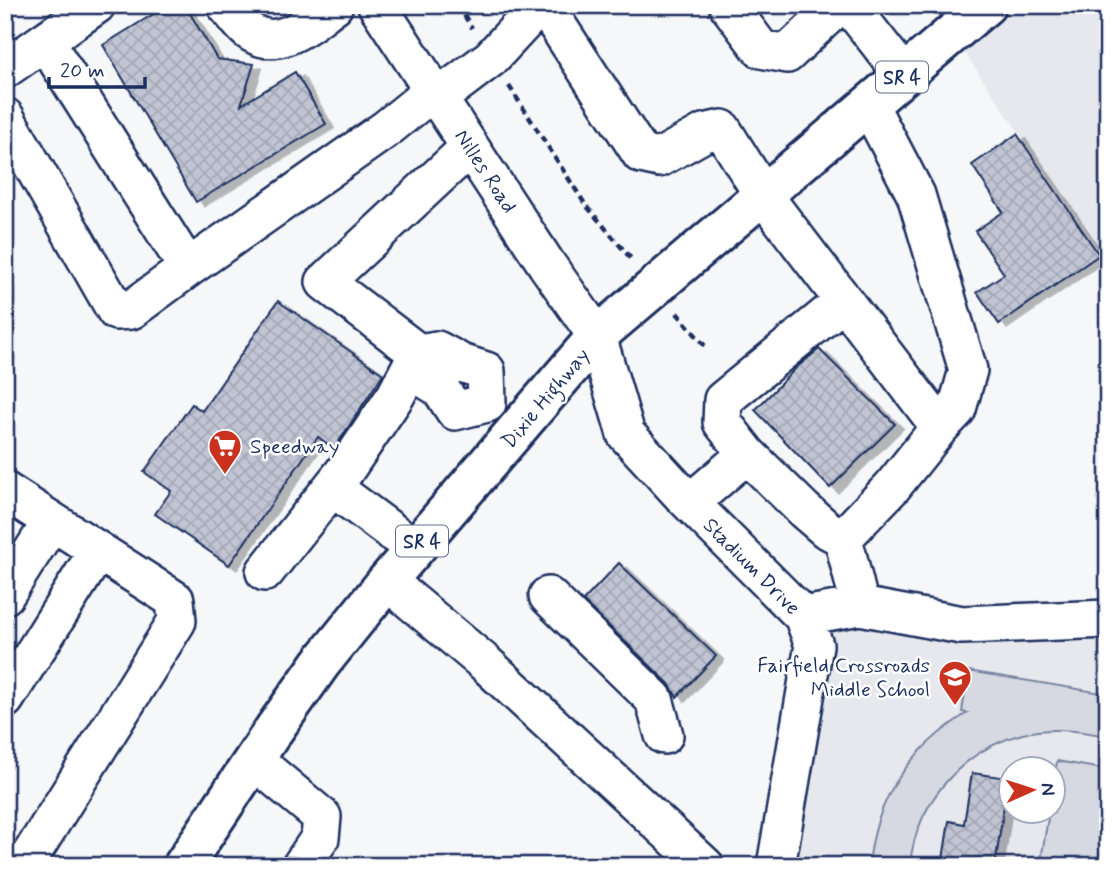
<svg xmlns="http://www.w3.org/2000/svg" width="1113" height="871" viewBox="0 0 1113 871" font-family="Mynerve,sans-serif">
<style>
.built{fill:#e6e8ee;fill-rule:evenodd}
.pitch{fill:#d6d9e2;stroke:#7884a0;stroke-width:2}
.building{fill:url(#building-cross-hatch);stroke:#1b2f5e;stroke-width:2;filter:url(#shadow)}
.lines{fill:none;stroke-linecap:round;stroke-linejoin:round}
.minor-casing{stroke:#1b2f5e;stroke-width:42}
.major-casing{stroke:#1b2f5e;stroke-width:44}
.path{stroke:#1b2f5e;stroke-width:4.5;stroke-dasharray:7 5;stroke-linecap:butt}
.minor{stroke:#fff;stroke-width:37}
.major{stroke:#fff;stroke-width:38}
.labels{text-anchor:middle;stroke-width:5;stroke-linejoin:round;paint-order:stroke}
.shield{fill:#fff;stroke:#5f6d8e;stroke-width:2}
.shield-label{font-size:19px;font-weight:bold;fill:#1b2f5e}
.street-label{font-size:21px;fill:#1b2f5e;stroke:#fff}
.poi-label{font-size:21px;fill:#1b2f5e;stroke:#fff;text-anchor:start}
</style>
<defs>
<pattern id="building-cross-hatch" width="8" height="8" patternUnits="userSpaceOnUse" patternTransform="scale(1.75)"><rect width="8" height="8" fill="#c0c4d3"/><path d="M0 0l8 8M0 8l8-8" fill="none" stroke="#a4a9b8"/></pattern>
<filter id="shadow"><feDropShadow dx="8" dy="4.5" stdDeviation="0" flood-color="#0004"/></filter>
</defs>
<rect width="100%" height="100%" fill="#f6f7f9"/>
<filter id="ink" filterUnits="userSpaceOnUse"><feTurbulence type="fractalNoise" baseFrequency=".0143" numOctaves="2"/><feDisplacementMap in="SourceGraphic" scale="14" xChannelSelector="R" yChannelSelector="G"/><feConvolveMatrix kernelMatrix="1 2 1 2 8 2 1 2 1" color-interpolation-filters="sRGB"/></filter>
<g filter="url(#ink)">
<!-- built -->
<path class="built" d="M986,5h122v259l-156,-230z
M803,616l305,3v247h-332zM1012,770h42v42h-42z"/>
<!-- pitch -->
<path class="pitch" d="M968,671l140,23v42c-24,-4 -47,-8 -70,-5 -67,9 -123,68 -128,135h-41c6,-69 41,-116 98,-153l-5,-1z
M1057,761l51,9v96h-68l9,-54h5v-28z"/>
<!-- building -->
<path class="building" d="M168,5h17l32,54 37,5 -13,41 54,-33 31,52 -130,78 -93,-157z
M1017,134l82,121 -100,69 -22,-32 27,-18 -29,-43 28,-19 -31,-47z
M278,301l105,73 -49,75 -16,-12 -89,128 -74,-51 16,-23 -27,-19 48,-68 10,7z
M819,349l76,75 -65,64 -75,-78 41,-42z
M619,563l97,93 -39,41 -8,-13 -86,-83z
M972,773l36,5 -13,88h-53l7,-45 15,3z"/>
<g class="lines">
<defs>
<path id="minor" d="M96,5l-51,36 143,227 198,-139 47,-38
M226,5c7,8 14,19 23,26 30,22 61,-9 85,-26
M377,5l170,260 50,71 29,98 57,62 120,120 11,29 -38,221
M544,5l97,149 18,4 45,-25 18,-4 41,66 177,232
M728,5l33,44 26,5 52,-49
M849,5l55,70
M5,69l40,-28
M438,98l53,-40 49,-53
M5,117l111,194 15,-1 57,-42
M844,301l-121,99 -1,22 25,32 57,56 22,19 17,9 49,-51 48,-60 17,-18 11,-39 -52,-175 -47,-90
M418,353l1,22 21,13 15,23 32,-8 -1,-32 -25,-8 -24,-13 -19,3 -93,-71 145,-135
M332,487l83,62
M5,491l170,109 2,21 -153,245
M690,503l57,-49
M843,538l17,68
M265,572l79,-100 52,-77 22,-42
M387,581l98,82 220,203
M5,595l47,-74
M548,596l106,103 10,36
M803,616l57,-10 102,19 146,-6
M5,699l93,-148
M254,760l68,57 -2,21 -19,28"/>
<path id="major" d="M183,866l92,-138 46,-65 66,-82 210,-245 389,-331"/>
</defs>
<!-- minor casing -->
<use href="#minor" class="minor-casing"/>
<!-- major casing -->
<use href="#major" class="major-casing"/>
<!-- path -->
<path class="path" d="M458,5l14,23
M509,86l76,118 48,57
M677,313l28,33"/>
<!-- minor -->
<use href="#minor" class="minor"/>
<!-- major -->
<use href="#major" class="major"/>
</g>
</g>
<!-- icons -->
<defs>
<symbol id="supermarket-pin" viewBox="-11 -11 22 30"><path d="M0 17L-7.5 6A9.5 9.5 0 1 1 7.5 6Z" fill="#c8321e" stroke="#fff"/><path d="M-6-5.5h2.5l.6 2H6L4.5 2H-2.5L-4.4-4H-6ZM-1.5 3.2a1.3 1.3 0 1 0 .1 0ZM3 3.2a1.3 1.3 0 1 0 .1 0Z" fill="#fff"/></symbol>
<symbol id="school-pin" viewBox="-11 -11 22 30"><path d="M0 17L-7.5 6A9.5 9.5 0 1 1 7.5 6Z" fill="#c8321e" stroke="#fff"/><path d="M0-5L7-2L0 1L-7-2ZM-4 1L0 2.5L4 1V4Q0 6-4 4Z" fill="#fff"/></symbol>
</defs>
<g fill-rule="evenodd">
<use href="#supermarket-pin" x="206" y="427" width="38" height="52"/>
<use href="#school-pin" x="936" y="658" width="38" height="52"/>
</g>
<g class="labels">
<!-- shield labels -->
<g class="shield">
<rect x="876" y="61.5" width="52" height="31" rx="5"/>
<rect x="396" y="525.5" width="52" height="31" rx="5"/>
</g>
<g class="shield-label">
<text x="902" y="84">SR 4</text>
<text x="422" y="548">SR 4</text>
</g>
<!-- street labels -->
<g class="street-label">
<text transform="translate(486 171) rotate(57)" y="7">Nilles Road</text>
<text transform="translate(545 398) rotate(-50)" y="7">Dixie Highway</text>
<text transform="translate(752 566) rotate(45)" y="7">Stadium Drive</text>
</g>
<!-- poi labels -->
<g class="poi-label">
<text x="250" y="453">Speedway</text>
<text x="930" y="672" text-anchor="end">Fairfield Crossroads<tspan x="930" dy="24">Middle School</tspan></text>
</g>
</g>
<!-- margin -->
<rect width="1113" height="871" fill="none" stroke="#fff" stroke-width="28"/>
<rect x="14" y="14" width="1085" height="843" fill="none" stroke="#1b2f5e" stroke-width="2.5" filter="url(#ink)"/>
<!-- north arrow -->
<g transform="translate(1032 790) rotate(87)"><circle r="33" fill="#ffffff" stroke="#a4acbf" stroke-width="2"/>
<path d="M0-5L12 26L0 18L-12 26Z" fill="#c8321e"/>
<text y="-10" font-size="19" font-weight="bold" text-anchor="middle" fill="#1b2f5e">N</text>
</g>
<!-- scale -->
<path d="M49 77v10h96v-10" fill="none" stroke="#1b2f5e" stroke-width="3.5"/>
<text x="60" y="77" font-size="21" fill="#1b2f5e" stroke="#ffffff" stroke-width="5" paint-order="stroke">20 m</text>
</svg>
